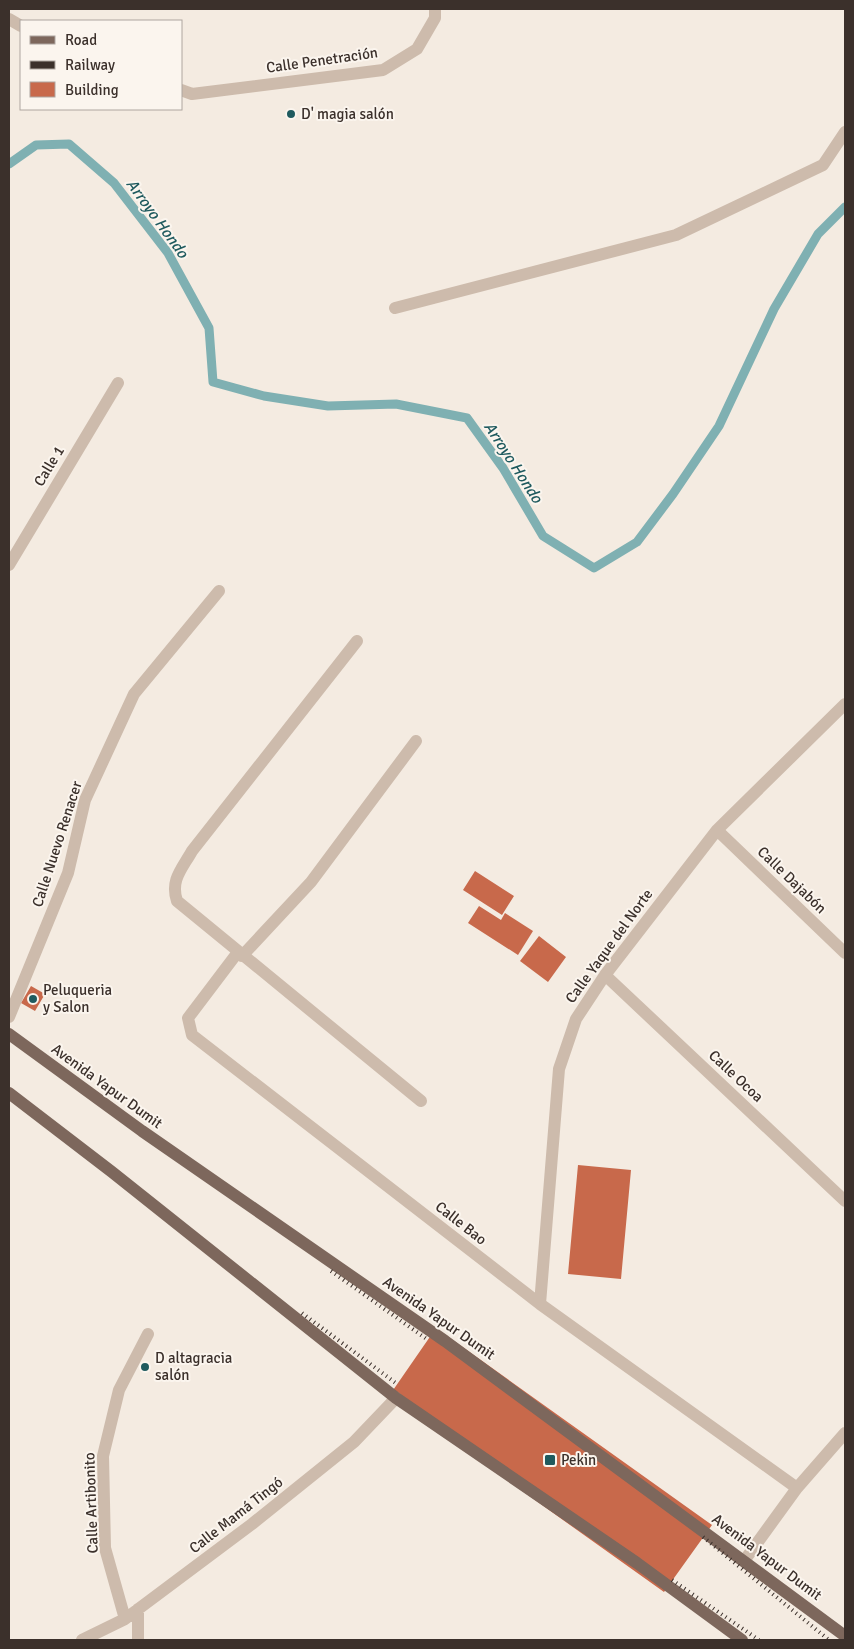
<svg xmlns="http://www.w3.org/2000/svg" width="854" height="1649" viewBox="0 0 854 1649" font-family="Signika,sans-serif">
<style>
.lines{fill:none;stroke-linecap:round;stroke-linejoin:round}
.stream{stroke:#7fb0b2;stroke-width:9}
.building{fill:#c8694b}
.service{stroke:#cdbbac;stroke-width:12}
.minor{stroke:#cdbbac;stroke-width:12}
.primary{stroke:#7d675c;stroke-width:12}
.rail{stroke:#3b302b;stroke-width:4;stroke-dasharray:1 4;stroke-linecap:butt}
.poi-dot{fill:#1f5a5e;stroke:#fbf5ee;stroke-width:2}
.labels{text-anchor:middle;stroke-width:4;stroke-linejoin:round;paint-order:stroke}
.street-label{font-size:15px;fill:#3b302b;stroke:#fbf5ee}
.poi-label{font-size:15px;fill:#3b302b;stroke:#fbf5ee;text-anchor:start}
.water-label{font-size:16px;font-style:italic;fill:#1f5a5e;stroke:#fbf5ee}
</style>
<rect width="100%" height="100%" fill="#f4ebe1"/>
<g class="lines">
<!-- stream -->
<path class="stream" d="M9,164l27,-19 33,-1 45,39 54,70 41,75 4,54 51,14 64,10 68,-2 71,14 36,50 40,68 51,32 43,-26 36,-48 46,-68 55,-117 44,-75 27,-27"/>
</g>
<!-- building -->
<path class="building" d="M475,871l39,25 -12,19 -39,-25z
M479,906l22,14 4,-7 28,18 -15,24 -50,-32z
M539,936l27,21 -18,25 -28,-21z
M31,986l14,8 -10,17 -14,-8z
M578,1165l53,5 -10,109 -53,-5z
M436,1328l276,197 -48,67 -275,-196z"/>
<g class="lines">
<!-- service -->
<path class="service" d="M9,1017l59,-144 17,-73 49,-106 85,-103"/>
<!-- minor -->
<path class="minor" d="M9,19l12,7
M181,90l11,4 191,-24 34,-21 18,-31v-9
M395,308l281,-73 147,-70 22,-33
M9,565l109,-182
M357,641l-165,210c-10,18 -22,29 -15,50l244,200
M717,830l128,123
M238,952l-50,66 4,17 348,269 257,184
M242,956l69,-74 105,-141
M605,975l240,226
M540,1304l19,-235 17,-50 29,-44 112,-145 128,-126
M744,1561l53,-73 48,-55
M125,1619l-20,-71 -2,-92 16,-66 29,-56
M82,1640l43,-21 127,-95 102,-82 42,-44
M138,1640v-31"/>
<!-- primary -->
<path class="primary" d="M9,1034l133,97 303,210 400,295
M9,1093l103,79 284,226 241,165 105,77"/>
<!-- rail -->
<path class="rail" d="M331,1271l97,69
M302,1313l95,71
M703,1537l126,103
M672,1580l87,60"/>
</g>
<!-- markers -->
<g class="poi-dot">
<circle cx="291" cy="114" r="5"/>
<circle cx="33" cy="999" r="5"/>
<circle cx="145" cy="1367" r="5"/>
<rect x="544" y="1454" width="12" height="12" rx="2.5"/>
</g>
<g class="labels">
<!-- street labels -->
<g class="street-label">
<text transform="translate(322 60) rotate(-8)" y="5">Calle Penetración</text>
<text transform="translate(49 466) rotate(-59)" y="5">Calle 1</text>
<text transform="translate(57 844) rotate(-72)" y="5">Calle Nuevo Renacer</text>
<text transform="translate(792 880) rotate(44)" y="5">Calle Dajabón</text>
<text transform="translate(609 946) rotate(-54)" y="5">Calle Yaque del Norte</text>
<text transform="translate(736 1076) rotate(43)" y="5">Calle Ocoa</text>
<text transform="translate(107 1086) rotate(36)" y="5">Avenida Yapur Dumit</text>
<text transform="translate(461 1223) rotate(38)" y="5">Calle Bao</text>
<text transform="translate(439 1318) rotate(35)" y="5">Avenida Yapur Dumit</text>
<text transform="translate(91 1503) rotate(-92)" y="5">Calle Artibonito</text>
<text transform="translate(236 1515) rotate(-38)" y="5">Calle Mamá Tingó</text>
<text transform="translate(767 1557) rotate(37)" y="5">Avenida Yapur Dumit</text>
</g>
<!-- poi labels -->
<g class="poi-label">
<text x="301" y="119">D' magia salón</text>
<text x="43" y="995">Peluqueria<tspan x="43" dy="17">y Salon</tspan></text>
<text x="155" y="1363">D altagracia<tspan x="155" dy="17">salón</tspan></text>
<text x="561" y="1465">Pekin</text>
</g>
<!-- water labels -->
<g class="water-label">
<text transform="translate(158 218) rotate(54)" y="6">Arroyo Hondo</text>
<text transform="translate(514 462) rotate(57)" y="6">Arroyo Hondo</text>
</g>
</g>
<!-- border -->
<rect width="854" height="1649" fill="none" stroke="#3b302b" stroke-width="20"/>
<!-- legend -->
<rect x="20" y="20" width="162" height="90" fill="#fbf5ee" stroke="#aea6a0"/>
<rect x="30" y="36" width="25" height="8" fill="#7d675c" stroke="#aea6a0"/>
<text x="65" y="45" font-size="15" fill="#3b302b">Road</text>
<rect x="30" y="61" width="25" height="8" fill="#3b302b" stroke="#aea6a0"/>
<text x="65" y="70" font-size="15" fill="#3b302b">Railway</text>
<rect x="30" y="82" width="25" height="15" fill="#c8694b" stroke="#aea6a0"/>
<text x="65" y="95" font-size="15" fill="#3b302b">Building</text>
</svg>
